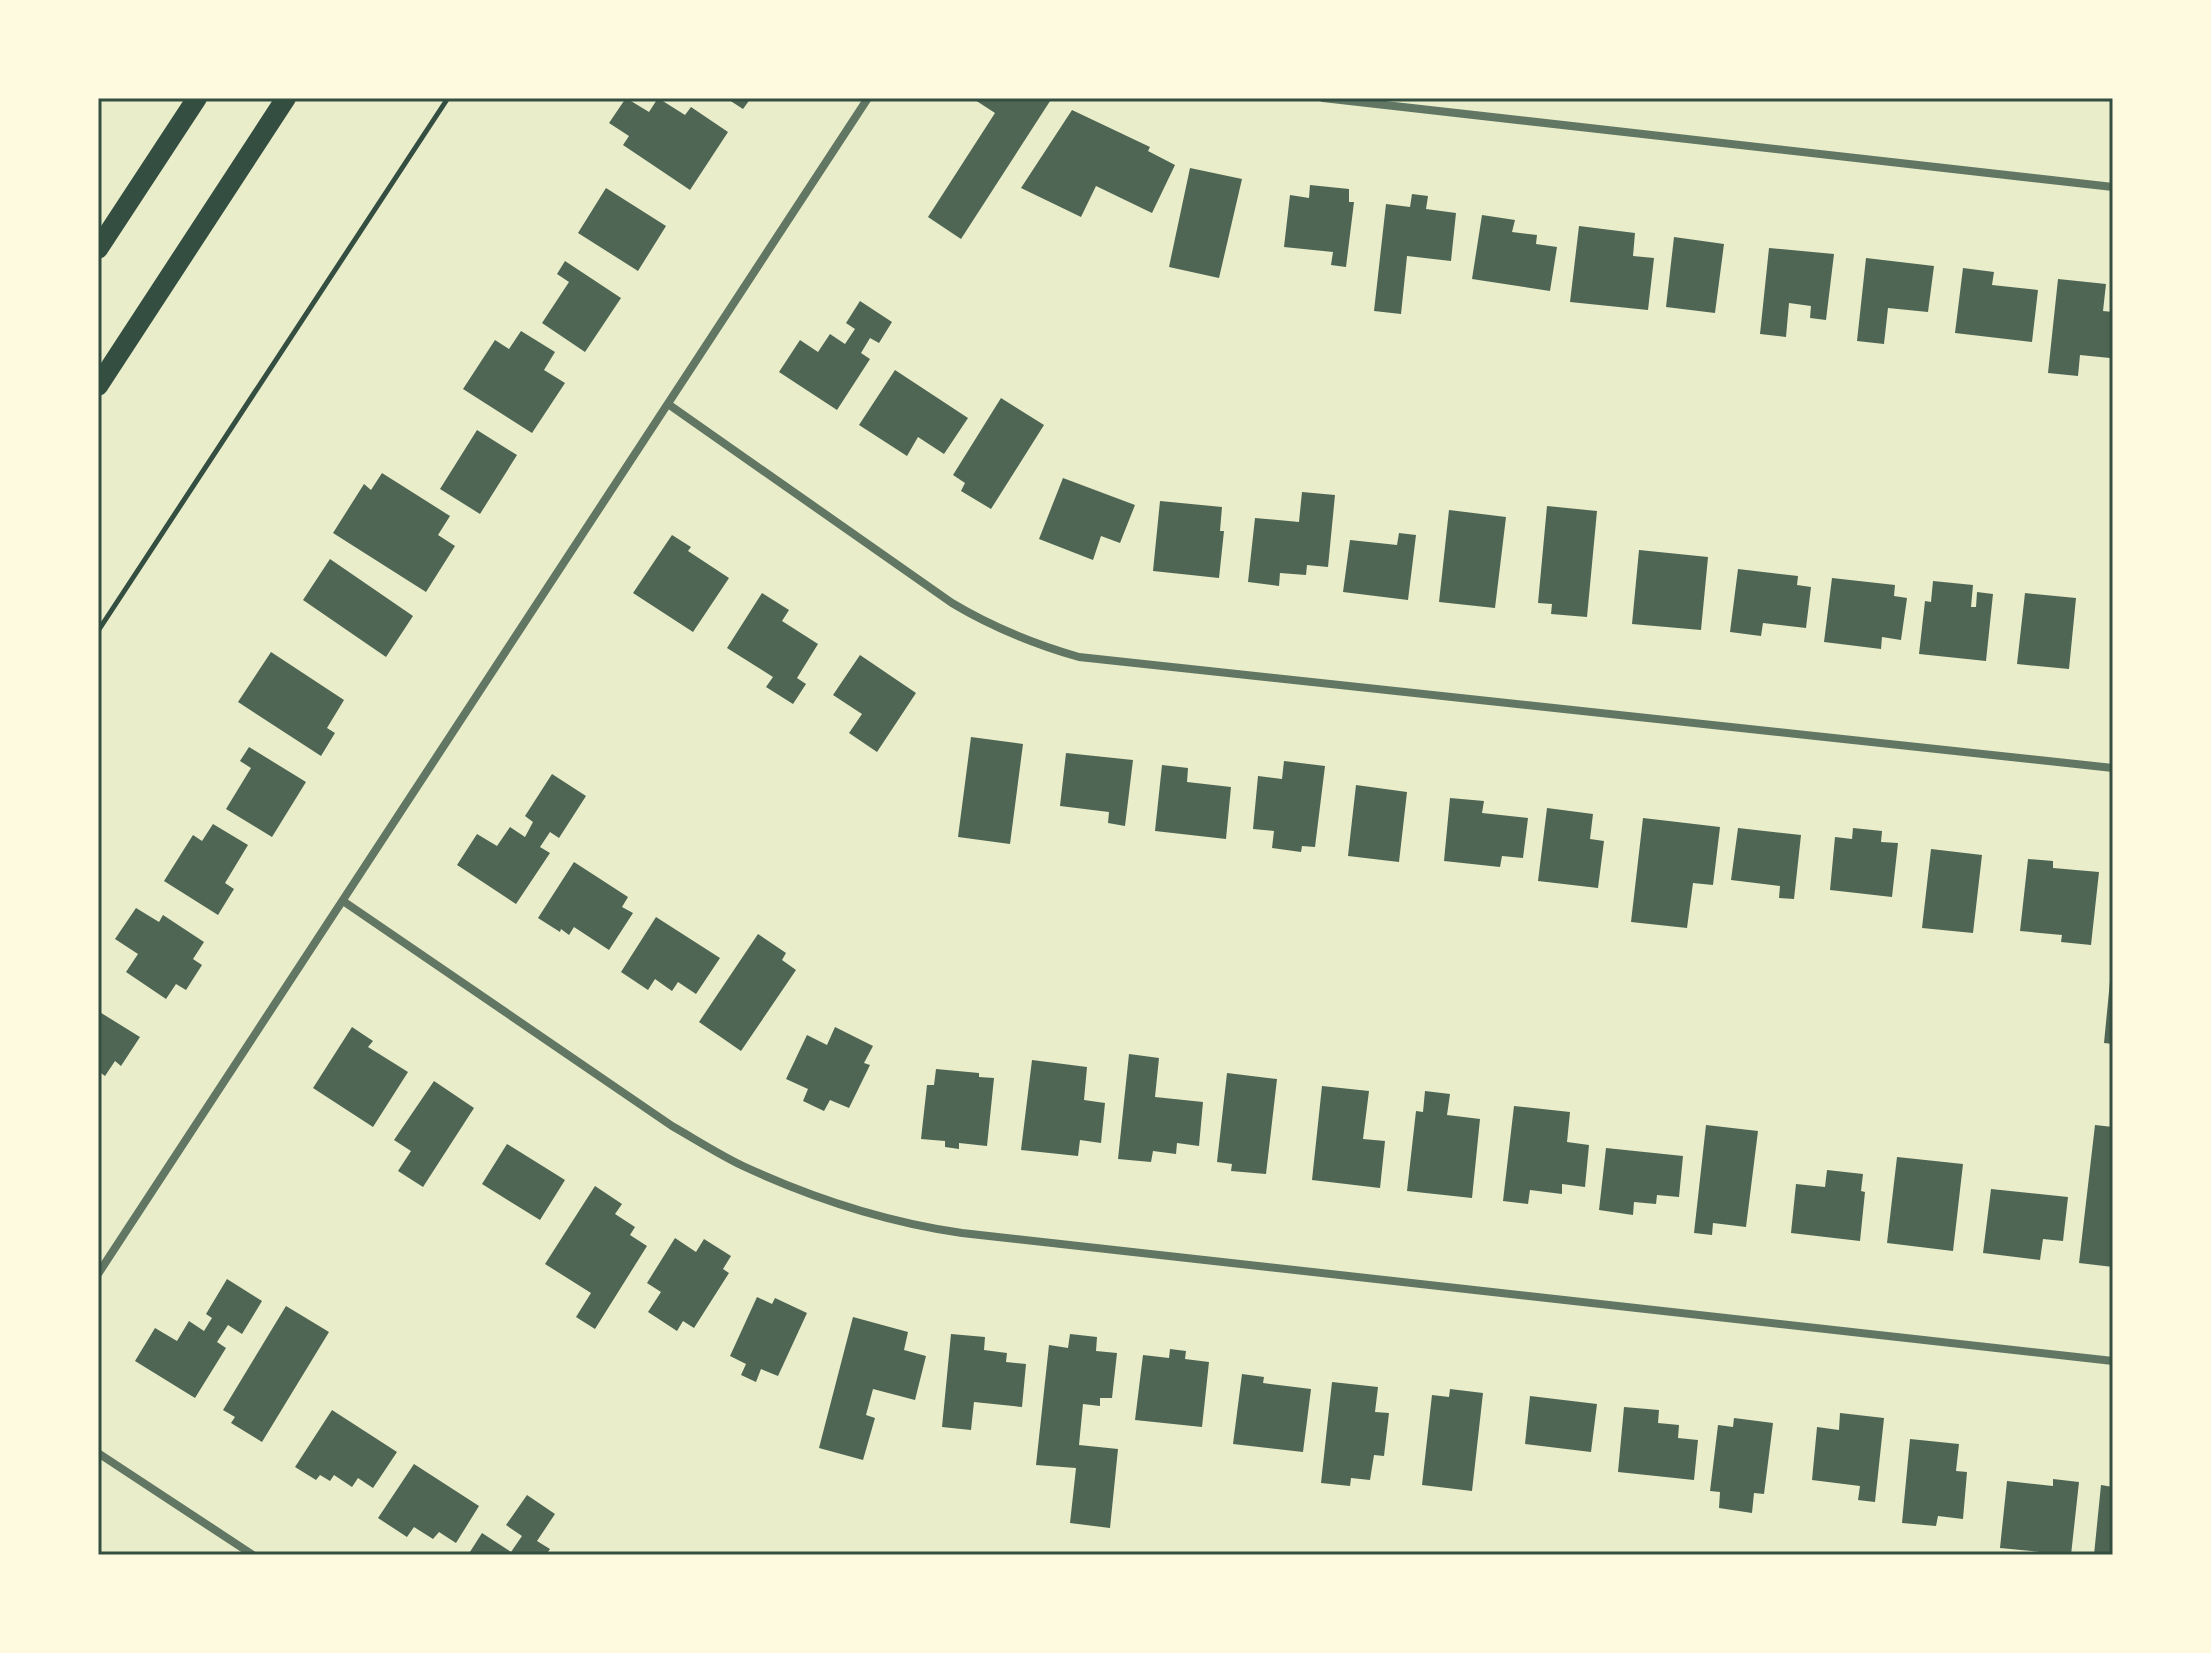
<svg xmlns="http://www.w3.org/2000/svg" width="2211" height="1653" viewBox="0 0 2211 1653" font-family="Spectral,serif">
<style>
.building{fill:#4f6655}
.lines{fill:none;stroke-linecap:round;stroke-linejoin:round}
.path{stroke:#344e41;stroke-width:5}
.minor{stroke:#617663;stroke-width:8}
.primary{stroke:#344e41;stroke-width:20}
.neatline{fill:none;stroke:#344e41;stroke-width:3}
</style>
<rect width="100%" height="100%" fill="#e9edc9"/>
<!-- building -->
<path class="building" d="M626,98l23,14 9,-14 27,17 6,-8 37,25 -38,58 -67,-45 6,-9 -20,-13z
M726,98h25l-8,11z
M972,98h80l-91,141 -33,-22 67,-104z
M1072,110l78,37 -2,4 27,14 -23,48 -56,-27 -15,31 -60,-29z
M1190,168l52,11 -23,99 -50,-11z
M1310,185l39,4v13h5l-8,65 -15,-2 2,-13 -49,-5 6,-52 19,3z
M606,188l60,38 -28,45 -60,-38z
M1412,194l16,2 -2,13 30,4 -5,48 -44,-5 -6,58 -27,-3 12,-107 24,3z
M1482,215l33,5 -3,12 25,3 -1,9 21,3 -7,44 -78,-12z
M1579,226l56,7 -2,23 21,2 -6,52 -78,-8z
M1674,237l50,7 -9,69 -49,-6z
M1769,248l65,6 -8,66 -16,-2 1,-12 -22,-3 -3,34 -26,-3z
M1866,258l68,8 -6,46 -40,-4 -4,36 -27,-3z
M565,261l56,37 -36,54 -43,-29 27,-41 -12,-8z
M1963,268l31,4 -2,13 46,5 -6,52 -77,-9z
M2058,279l48,5 -3,27 10,1 -3,46 -30,-3 -2,21 -30,-3z
M860,301l32,21 -13,21 -9,-5 -9,15 9,6 -33,51 -58,-38 21,-32 18,12 12,-18 15,10 10,-15 -9,-6z
M521,331l34,21 -11,18 21,13 -33,50 -69,-44 32,-49 14,9z
M895,370l73,48 -24,36 -26,-17 -11,19 -48,-31z
M1001,398l43,27 -53,84 -30,-18 4,-8 -12,-8z
M477,430l40,25 -37,59 -40,-25z
M382,473l68,43 -12,19 17,11 -29,46 -93,-59 31,-49 7,6z
M1063,478l72,27 -15,38 -19,-7 -8,24 -54,-21z
M1302,492l33,3 -7,72 -21,-2 -1,10 -26,-2 -1,13 -31,-4 7,-64 44,4z
M1160,501l62,6 -2,24h4l-5,47 -66,-7z
M1547,506l50,5 -10,106 -36,-3 1,-10 -14,-1z
M1449,510l57,7 -11,91 -56,-6z
M1399,533l17,2 -8,65 -65,-8 7,-52 47,5z
M672,535l19,12 -3,4 41,27 -36,54 -60,-39z
M1639,550l69,7 -7,73 -69,-6z
M330,559l83,57 -27,41 -83,-57z
M1738,569l60,7 -1,9 14,2 -5,41 -43,-5 -2,13 -31,-4z
M1832,578l63,7 -1,11 13,2 -6,42 -19,-3 -1,12 -57,-7z
M1933,581l40,4 -2,22h5l1,-15 16,2 -7,67 -67,-7 6,-53 6,1z
M762,593l27,17 -7,11 36,23 -21,34 9,6 -13,20 -27,-17 7,-10 -46,-29z
M2025,593l51,5 -7,71 -52,-5z
M271,652l73,48 -17,28 8,5 -14,23 -83,-54z
M860,655l56,38 -39,59 -28,-19 13,-19 -29,-19z
M971,737l52,7 -13,100 -52,-7z
M249,747l57,35 -34,55 -46,-28 25,-41 -11,-7z
M1066,753l67,7 -8,66 -17,-3 1,-11 -49,-6z
M1284,761l41,5 -10,81 -13,-1 -1,6 -29,-4 2,-17 -21,-2 5,-53 24,3z
M1162,765l26,3 -1,14 44,5 -5,52 -71,-8z
M552,774l34,22 -27,42 -9,-6 -10,15 10,6 -34,51 -59,-39 20,-31 20,12 13,-19 15,10 8,-15 -8,-6z
M1356,785l51,7 -8,70 -51,-6z
M1450,798l34,3 -2,12 46,5 -5,40 -21,-2 -2,11 -56,-6z
M1547,808l46,6 -3,25 14,2 -6,47 -60,-7z
M1643,818l77,9 -7,58 -20,-2 -6,45 -56,-6z
M213,824l35,21 -23,38 9,6 -16,26 -54,-34 29,-46 9,6z
M1738,828l63,7 -7,64 -15,-1 1,-12 -49,-6z
M1853,828l29,3 -1,11 17,1 -6,54 -62,-7 5,-53 17,2z
M1931,849l51,6 -9,78 -51,-5z
M2028,859l25,2v7l46,4 -8,73 -30,-3 1,-7 -42,-4z
M574,862l54,35 -6,10 11,6 -24,37 -35,-23 -5,8 -8,-6 -1,3 -22,-14z
M136,908l23,14 4,-7 41,27 -11,17 9,6 -16,25 -10,-6 -10,15 -40,-27 12,-18 -23,-15z
M656,917l64,41 -24,36 -18,-12 -6,9 -17,-12 -7,11 -27,-18z
M758,934l28,19 -4,7 14,10 -55,81 -42,-29z
M2111,971h2v73l-9,-1z
M98,1011l42,26 -19,29 -6,-5 -10,15 -7,-5z
M352,1027l21,14 -5,6 40,25 -35,55 -60,-39z
M835,1027l38,19 -9,17 6,2 -21,43 -19,-8 -6,11 -21,-10 5,-12 -22,-10 21,-44 20,10z
M1129,1054l30,4 -4,39 48,5 -4,44 -22,-3 -1,11 -23,-3 -2,11 -33,-3z
M1032,1060l55,7 -3,33 21,3 -4,40 -21,-3 -2,16 -57,-6z
M936,1069l43,4v4l15,1 -7,68 -28,-3v6l-14,-2v-6l-24,-2 6,-54h7z
M1227,1073l50,6 -11,95 -35,-3 1,-7 -15,-2z
M434,1081l40,27 -51,79 -25,-16 13,-20 -17,-11z
M1322,1086l47,5 -6,48 22,2 -5,47 -68,-8z
M1425,1091l25,3 -3,21 33,4 -8,79 -65,-7 9,-80 7,1z
M1514,1106l56,6 -3,30 22,3 -4,42 -23,-3v10l-32,-4 -2,14 -25,-3z
M1706,1125l52,6 -12,96 -33,-4 -1,12 -18,-2z
M2095,1125l18,2v140l-34,-4z
M507,1144l58,36 -25,40 -58,-36z
M1606,1148l77,8 -4,41 -22,-2 -1,9 -22,-2 -1,13 -34,-5z
M1897,1157l66,7 -10,87 -66,-8z
M1827,1170l36,4 -2,17 4,1 -5,49 -69,-8 5,-49 29,3z
M595,1186l27,18 -7,10 20,13 -5,8 17,11 -52,83 -19,-12 15,-24 -46,-29z
M1991,1189l77,8 -5,44 -20,-2 -3,21 -57,-7z
M675,1238l21,14 8,-13 27,17 -8,13 6,4 -35,55 -11,-7 -6,10 -29,-19 13,-20 -14,-9z
M227,1279l35,22 -20,33 -14,-9 -11,17 9,6 -31,50 -60,-37 20,-33 22,13 12,-20 15,10 8,-13 -6,-4z
M757,1297l15,7 3,-6 32,15 -29,63 -17,-7 -5,13 -15,-7 5,-11 -16,-8z
M286,1306l43,26 -67,110 -31,-19 4,-6 -12,-7z
M853,1317l55,15 -4,18 22,6 -11,44 -42,-11 -7,26 9,3 -12,42 -44,-12z
M951,1334l34,3 -1,13 23,3 -1,9 20,2 -4,43 -48,-5 -3,28 -29,-3z
M1070,1334l27,3 -1,14 21,2 -5,45h-12v8l-17,-2 -4,41 39,4 -8,79 -40,-5 6,-55 -40,-3 13,-120 19,3z
M1170,1349l16,2 -1,8 24,3 -7,65 -67,-7 8,-65 26,3z
M1242,1374l22,3 -1,6 48,6 -8,63 -70,-8z
M1332,1382l46,5 -3,25 14,1 -5,43 -10,-1 -4,25 -19,-2 -1,8 -29,-3z
M1450,1389l33,4 -11,98 -50,-6 10,-90 17,2z
M1530,1396l67,8 -6,48 -66,-8z
M1624,1407l35,3 -1,13 21,2 -1,13 20,2 -4,40 -76,-8z
M332,1410l65,42 -24,36 -15,-10 -6,9 -18,-12 -4,6 -10,-6 -4,5 -21,-13z
M1840,1413l44,5 -9,84 -17,-2 2,-14 -48,-6 5,-53 22,3z
M1734,1418l39,5 -9,71 -10,-1 -2,20 -33,-5 1,-16 -10,-1 8,-66 15,2z
M1910,1439l49,5 -3,27 11,1 -4,47 -25,-3 -2,10 -34,-3z
M414,1464l65,42 -23,37 -17,-11 -6,7 -19,-12 -7,10 -29,-19z
M2053,1479l26,3 -8,73 -71,-7 7,-67 46,5z
M2101,1485l12,2v68h-19z
M527,1495l28,19 -18,27 13,8 -4,6h-78l14,-22 29,19 11,-16 -16,-11z"/>
<g class="lines">
<!-- path -->
<path class="path" d="M98,631l350,-533"/>
<!-- minor -->
<path class="minor" d="M1323,98l790,89
M668,404l284,199c40,24 82,41 127,54l1034,111
M343,901l329,225c23,13 46,28 71,40 69,32 143,56 219,67l1151,128
M98,1274l770,-1176
M98,1453l155,102"/>
<!-- primary -->
<path class="primary" d="M98,249l99,-151
M98,386l188,-288"/>
</g>
<!-- border -->
<rect width="2211" height="1653" fill="none" stroke="#fefae0" stroke-width="200"/>
<rect x="100" y="100" width="2011" height="1453" class="neatline"/>
</svg>
